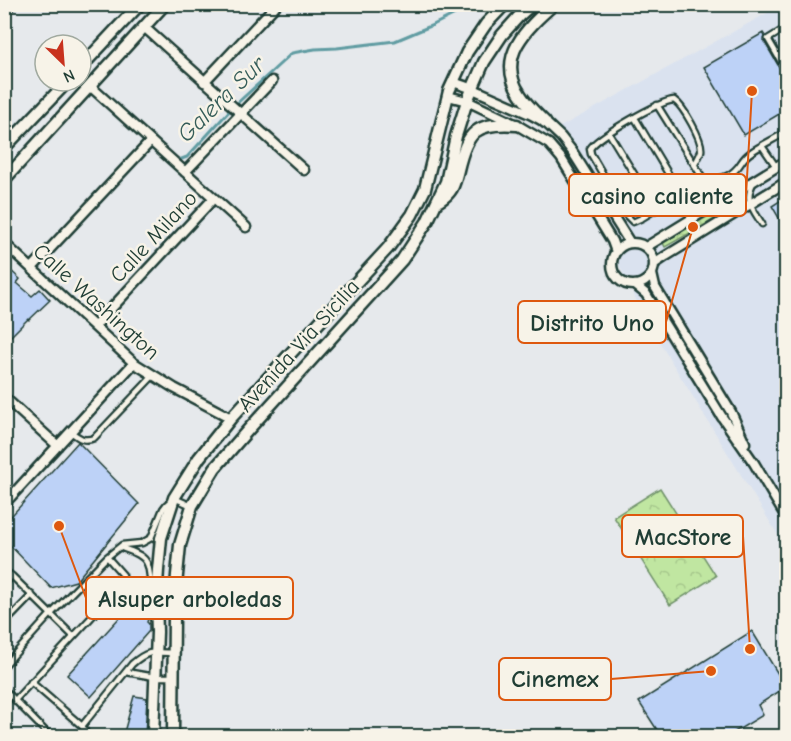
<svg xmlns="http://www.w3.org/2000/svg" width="791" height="741" viewBox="0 0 791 741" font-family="'Comic Neue',sans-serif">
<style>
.built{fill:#dae2ef}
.park{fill:url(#park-crowns);stroke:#70926a;stroke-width:1.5}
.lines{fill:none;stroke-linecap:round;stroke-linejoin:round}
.stream{stroke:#619ca2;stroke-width:3}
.building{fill:#bdd2f7;stroke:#1f3d34;stroke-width:1.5}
.service-casing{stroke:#1f3d34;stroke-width:9}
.minor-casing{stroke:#1f3d34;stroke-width:13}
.tertiary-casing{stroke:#1f3d34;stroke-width:15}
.primary-casing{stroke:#1f3d34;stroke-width:18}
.service{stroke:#f7f3e8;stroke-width:4.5}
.minor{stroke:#f7f3e8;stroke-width:8}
.tertiary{stroke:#f7f3e8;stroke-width:10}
.primary{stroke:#f7f3e8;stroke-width:14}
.labels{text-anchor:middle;stroke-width:5;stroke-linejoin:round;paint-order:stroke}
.street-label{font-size:22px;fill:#1f3d34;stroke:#f7f3e8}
.water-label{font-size:24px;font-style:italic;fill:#355d59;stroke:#f7f3e8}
.leader{fill:none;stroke:#de580e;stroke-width:2}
.callout-dot{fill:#de580e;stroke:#f7f3e8;stroke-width:2}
.callout{fill:#f7f3e8;stroke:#de580e;stroke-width:2}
.callout-label{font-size:24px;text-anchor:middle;font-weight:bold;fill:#1f3d34}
</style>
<defs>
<pattern id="park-crowns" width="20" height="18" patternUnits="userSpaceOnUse" patternTransform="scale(1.5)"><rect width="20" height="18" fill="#c0e6a1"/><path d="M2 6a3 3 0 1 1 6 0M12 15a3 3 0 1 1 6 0" fill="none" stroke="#a5c68b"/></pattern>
</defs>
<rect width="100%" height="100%" fill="#e6e9ec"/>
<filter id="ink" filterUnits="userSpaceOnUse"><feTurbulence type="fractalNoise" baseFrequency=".0167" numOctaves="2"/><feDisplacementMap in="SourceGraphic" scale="12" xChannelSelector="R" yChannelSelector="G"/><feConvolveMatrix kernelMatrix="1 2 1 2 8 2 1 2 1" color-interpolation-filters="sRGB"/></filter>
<g filter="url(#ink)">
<!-- built -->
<path class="built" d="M782,5h4v543l-139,-226 -94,-191z"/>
<!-- park -->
<path class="park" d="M739,199l3,1 -2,5 -75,42 -2,-4 1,-2z
M660,488l56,88 -46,29 -56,-88z"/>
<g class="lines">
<!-- stream -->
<path class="stream" d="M175,158l4,2 8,-3 46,-50 59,-54 23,-4 22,-1 58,-7 38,-16 42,-21"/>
</g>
<!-- building -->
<path class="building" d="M763,33l2,3 -1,5 18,31 4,2v36l-42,25 -40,-68z
M786,197v33l-14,-24z
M9,269l11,10 -3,4 15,13 8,-7 10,11 -21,20 -1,-1 -24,24v-22l6,-6 -6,-5v-37z
M78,442l61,62 -63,77 -25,7 -47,-49v-15z
M141,594l8,8v4l-4,5 4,5 -2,6 2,2v7l-58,66 -24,-22z
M752,631l34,56 -28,18 5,10 -35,21h-11l-3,-4 -8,4h-45l-22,-34z
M134,696l13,2 -2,38h-22z"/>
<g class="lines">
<defs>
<path id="service" d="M786,28l-18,11 18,31
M657,105l47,75
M635,118l59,99
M609,133l47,77
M762,146l15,22
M695,164c2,-4 5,-9 6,-13 2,-11 -18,-45 -27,-51 -14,1 -78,37 -84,49l1,5 36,62 6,6 9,-4 62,-38c14,0 25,-2 34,-13 4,-5 6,-10 12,-14 11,-8 25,-14 36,-21
M753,183c-9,18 0,26 9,41
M71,432c8,6 13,10 23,6l59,-62
M120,547c6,3 13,4 19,8 15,8 8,26 15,41
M4,570l8,6
M4,584l8,-8 61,60
M4,624l28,-29
M4,666l47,-52 56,-57 15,-12 20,-2 9,-5 12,-29 3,-4 8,-7 18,8
M126,672l29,5h19
M31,682l51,44 6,10
M4,689l46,47
M16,699l107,-116v-8l-16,-18
M82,726l50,-62c16,-14 21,-12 42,-11"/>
<path id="minor" d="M4,11l7,-7
M144,27l160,143
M204,82l73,-78
M453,82l20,7 57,25 15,8 16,15 11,14 58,92
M90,86l156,141
M448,96l19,5 50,24 32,19 12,14 51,83 4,11
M4,134l7,7
M185,172l87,-91
M4,243l130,120 40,25 57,30
M612 264a21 21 0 1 1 42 0a21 21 0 1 1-42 0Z
M646,247l140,-86
M654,264l12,-8 120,-74
M32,268l119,-127
M652,274l3,13 76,125 14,31
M635,285l11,9 76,123 32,46 32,54
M95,326l119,-128
M4,397l54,49
M4,504l130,-141"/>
<path id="tertiary" d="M81,67l59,-63
M545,122c-9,-9 -19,-18 -25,-28 -25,-37 7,-66 34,-90
M4,148l64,-67
M4,180l161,-176
M439,201c14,-9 15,-16 19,-31 9,-39 18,-48 59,-45
M153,736l4,-104 -1,-32 2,-30 3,-32 13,-40 25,-40 32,-40 157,-170 24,-33 13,-26 24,-98 18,-39 19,-28 19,-20
M173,736l1,-122 3,-39 3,-30 12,-39 23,-38 33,-38 154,-170 25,-38 19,-40 10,-46 11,-35 17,-39 18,-27 18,-20 12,-11"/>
<path id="primary" d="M4,735l2,1"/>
</defs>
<!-- service casing -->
<use href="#service" class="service-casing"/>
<!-- minor casing -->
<use href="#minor" class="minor-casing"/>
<!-- tertiary casing -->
<use href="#tertiary" class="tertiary-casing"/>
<!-- primary casing -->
<use href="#primary" class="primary-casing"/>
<!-- service -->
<use href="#service" class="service"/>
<!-- minor -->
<use href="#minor" class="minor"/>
<!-- tertiary -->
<use href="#tertiary" class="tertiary"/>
<!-- primary -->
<use href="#primary" class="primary"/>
</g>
</g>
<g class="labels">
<!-- street labels -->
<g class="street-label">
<text transform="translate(153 236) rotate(-47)" y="8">Calle Milano</text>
<text transform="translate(97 301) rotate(42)" y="8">Calle Washington</text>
<text transform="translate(298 345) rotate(-48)" y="8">Avenida Via Sicilia</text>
</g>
<!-- water labels -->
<g class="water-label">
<text transform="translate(221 99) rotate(-44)" y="8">Galera Sur</text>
</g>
</g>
<!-- callouts -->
<path class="leader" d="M752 91L746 195M693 227L666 322M750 649L743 536M59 526L86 598M711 671L611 679"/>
<g class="callout-dot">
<circle cx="752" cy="91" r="6"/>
<circle cx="693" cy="227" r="6"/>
<circle cx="750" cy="649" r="6"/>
<circle cx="59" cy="526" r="6"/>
<circle cx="711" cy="671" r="6"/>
</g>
<g class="callout">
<rect x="569" y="174" width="177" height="42" rx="6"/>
<rect x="518" y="301" width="148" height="42" rx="6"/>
<rect x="622" y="515" width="121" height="42" rx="6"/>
<rect x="86" y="577" width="207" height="42" rx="6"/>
<rect x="499" y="658" width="112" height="42" rx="6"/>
</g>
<g class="callout-label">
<text x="657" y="204">casino caliente</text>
<text x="592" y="331">Distrito Uno</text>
<text x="683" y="545">MacStore</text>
<text x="190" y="607">Alsuper arboledas</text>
<text x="555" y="687">Cinemex</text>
</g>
<!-- margin -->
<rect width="791" height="741" fill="none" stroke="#f7f3e8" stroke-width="24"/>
<rect x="12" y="12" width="767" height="717" fill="none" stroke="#1f3d34" stroke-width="2" filter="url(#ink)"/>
<!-- north arrow -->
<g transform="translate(63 63) rotate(155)"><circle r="28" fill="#f7f3e8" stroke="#a1aaa0" stroke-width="1.5"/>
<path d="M0-4.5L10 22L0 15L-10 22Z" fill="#c8321e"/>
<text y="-9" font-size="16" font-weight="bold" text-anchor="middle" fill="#1f3d34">N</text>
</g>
</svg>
